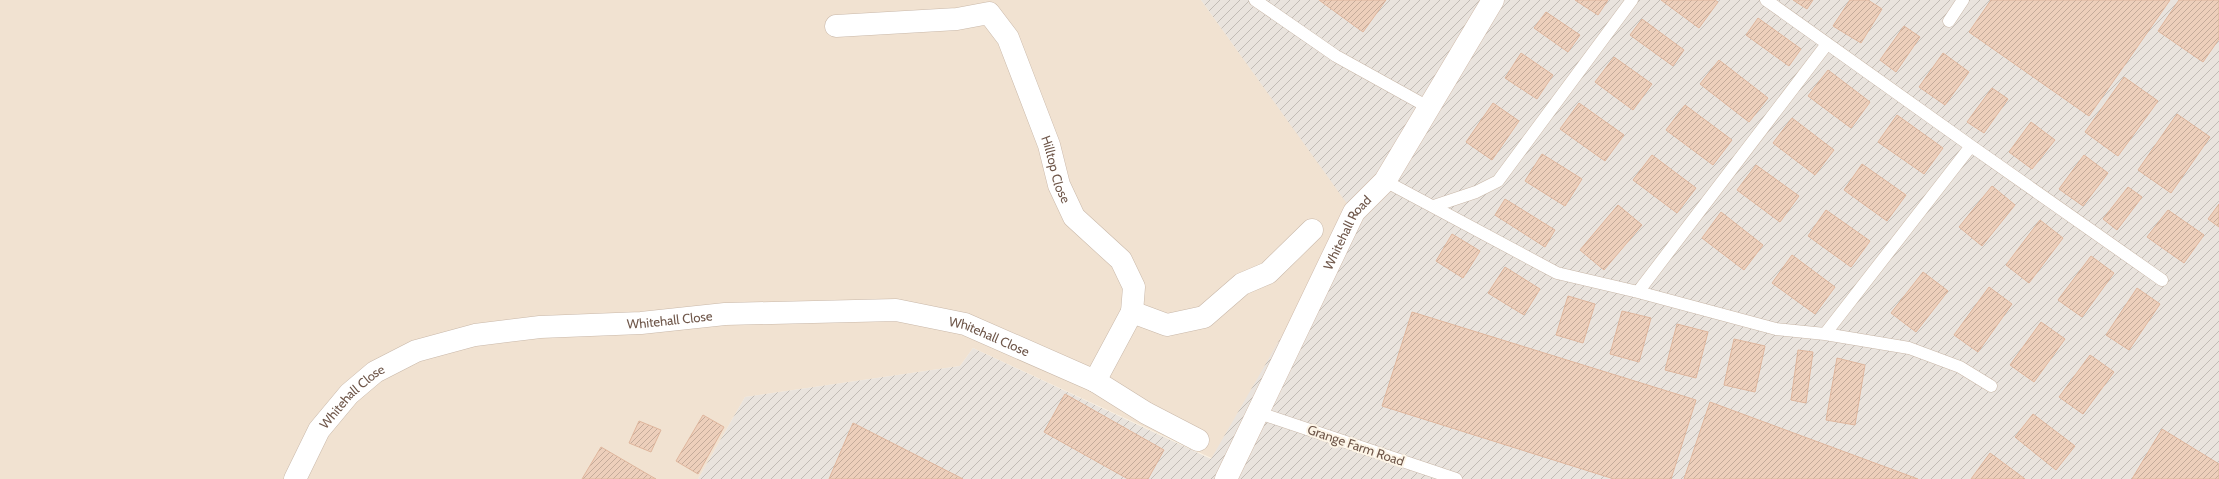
<svg xmlns="http://www.w3.org/2000/svg" width="2219" height="479" viewBox="0 0 2219 479" font-family="Cabin,sans-serif">
<style>
.residential{fill:#f1e2d1}
.industrial{fill:url(#industrial-furrows)}
.building{fill:url(#building-hatch);stroke:#dfb69d}
.lines{fill:none;stroke-linecap:round;stroke-linejoin:round}
.lane-casing{stroke:#c9b8a9;stroke-width:13}
.street-casing{stroke:#c9b8a9;stroke-width:23}
.secondary-casing{stroke:#cfbaaa;stroke-width:23}
.lane{stroke:#fff;stroke-width:12}
.street{stroke:#fff;stroke-width:22}
.secondary{stroke:#fff;stroke-width:22}
.labels{text-anchor:middle;stroke-width:4;stroke-linejoin:round;paint-order:stroke}
.street-label{font-size:13px;fill:#6f574a;stroke:#fdf5e7}
</style>
<defs>
<pattern id="industrial-furrows" width="10" height="10" patternUnits="userSpaceOnUse"><rect width="10" height="10" fill="#e9e3dd"/><path d="M-1 1l2-2M0 10L10 0M9 11l2-2" fill="none" stroke="#c1bbb5"/></pattern>
<pattern id="building-hatch" width="6" height="6" patternUnits="userSpaceOnUse"><rect width="6" height="6" fill="#edcfbb"/><path d="M-1 1l2-2M0 6l6-6M5 7l2-2" fill="none" stroke="#c4ab9a"/></pattern>
</defs>
<rect width="100%" height="100%" fill="#faf1e2"/>
<!-- residential -->
<path class="residential" d="M0,0h1201l153,212 -123,255 -258,-119 -13,18 -215,31 -47,82h-698z"/>
<!-- industrial -->
<path class="industrial" d="M1201,0h1018v479h-1521l47,-82 215,-31 13,-18 238,111 142,-247z"/>
<!-- building -->
<path class="building" d="M1319,0h67l-23,32z
M1575,0h33l-10,15z
M1661,0h54l3,2 -19,26z
M1793,0h20l-6,9z
M1850,0h18l14,9 -21,34 -28,-17z
M1991,0h179l-81,116 -120,-84z
M2179,0h40v39l-16,23 -45,-31z
M1546,12l34,23 -12,17 -34,-24z
M1758,18l43,31 -12,17 -43,-31z
M1642,19l42,31 -11,16 -43,-31z
M1904,26l16,11 -24,35 -16,-12z
M1521,53l32,22 -16,24 -32,-21z
M1943,53l26,19 -24,33 -26,-18z
M1614,57l38,27 -19,26 -38,-28z
M1719,60l49,38 -19,24 -49,-38z
M1828,70l42,32 -19,26 -43,-32z
M2124,77l34,24 -40,55 -33,-24z
M1992,88l16,11 -24,34 -17,-11z
M1493,103l26,18 -27,39 -26,-18z
M1579,103l45,32 -19,26 -45,-32z
M1685,105l47,35 -19,25 -47,-35z
M2177,114l33,23 -39,56 -33,-23z
M1897,115l46,33 -19,26 -46,-32z
M1792,118l42,32 -19,25 -42,-32z
M2031,122l24,18 -23,29 -23,-17z
M1542,154l40,25 -17,27 -40,-25z
M1652,155l44,33 -19,25 -44,-33z
M2084,155l24,18 -25,33 -24,-17z
M1862,164l44,31 -19,26 -43,-31z
M1756,165l43,31 -19,26 -43,-32z
M1992,186l23,19 -33,41 -23,-19z
M2128,187l14,10 -25,33 -14,-11z
M1505,199l50,31 -10,17 -50,-32z
M2219,204v23l-11,-8z
M1618,205l24,20 -38,45 -24,-20z
M1826,210l44,31 -19,26 -43,-31z
M2168,210l36,25 -20,28 -37,-26z
M1721,212l42,33 -19,25 -42,-32z
M2040,220l23,18 -34,45 -23,-18z
M1452,234l28,17 -17,27 -27,-17z
M1792,255l43,32 -20,27 -43,-31z
M2091,256l23,17 -32,44 -24,-17z
M1505,267l35,22 -16,26 -36,-22z
M1923,272l25,19 -32,41 -25,-19z
M1989,287l23,17 -34,48 -24,-17z
M2137,288l23,16 -31,46 -23,-15z
M1568,296l27,8 -12,39 -27,-8z
M1622,311l29,7 -12,44 -29,-8z
M1412,312l284,88 -25,79h-57l-232,-73z
M2041,322l24,17 -31,43 -24,-17z
M1677,324l31,8 -12,46 -31,-8z
M1734,339l31,7 -10,46 -31,-7z
M1798,350l15,2 -7,51 -15,-3z
M2090,355l24,17 -31,42 -24,-17z
M1837,358l28,7 -10,60 -29,-5z
M1065,394l99,56 -16,29h-20l-84,-47z
M1710,402l208,77h-234z
M2033,414l42,32 -19,24 -41,-33z
M703,415l21,12 -26,47 -22,-13z
M639,421l22,9 -10,22 -22,-9z
M853,423l110,56h-134z
M2162,429l57,35v15h-87z
M601,447l48,28 7,4h-74z
M1990,453l35,26h-54z"/>
<g class="lines">
<defs>
<path id="lane" d="M1255,0l81,56 92,51
M1949,21l14,-21
M1971,146l191,134
M1385,181l172,92 81,19 138,37 49,5 146,-188 -205,-146
M1434,206l42,-14 22,-11 134,-181
M1638,292l189,-248
M1825,334l84,14 51,19 31,19
M1256,412l200,67"/>
<g id="street">
<path id="s1" d="M836,26l121,-7 32,-6 19,25 41,107 10,40 15,32 47,43 13,27 -2,25"/>
<path d="M1095,381l37,-69 35,13 37,-8 38,-33 26,-11 44,-43"/>
<path id="s2" d="M295,479l24,-49 30,-36 26,-22 41,-21 59,-16 65,-8 101,-4 84,-9 171,-4 69,14 130,57 51,32 52,27"/>
</g>
<g id="secondary">
<path id="s3" d="M1226,479l128,-267 31,-31 108,-181"/>
</g>
</defs>
<!-- lane casing -->
<use href="#lane" class="lane-casing"/>
<!-- street casing -->
<use href="#street" class="street-casing"/>
<!-- secondary casing -->
<use href="#secondary" class="secondary-casing"/>
<!-- lane -->
<use href="#lane" class="lane"/>
<!-- street -->
<use href="#street" class="street"/>
<!-- secondary -->
<use href="#secondary" class="secondary"/>
</g>
<g class="labels">
<!-- street labels -->
<g class="street-label">
<text dy="5" stroke="none"><textPath href="#s1" startOffset="325">Hilltop Close</textPath></text>
<text dy="5" stroke="none"><textPath href="#s3" startOffset="275">Whitehall Road</textPath></text>
<text dy="5" stroke="none"><textPath href="#s2" startOffset="438">Whitehall Close</textPath></text>
<text dy="5" stroke="none"><textPath href="#s2" startOffset="762">Whitehall Close</textPath></text>
<text dy="5" stroke="none"><textPath href="#s2" startOffset="102">Whitehall Close</textPath></text>
<text transform="translate(1356 445) rotate(19)" y="5">Grange Farm Road</text>
</g>
</g>
</svg>
